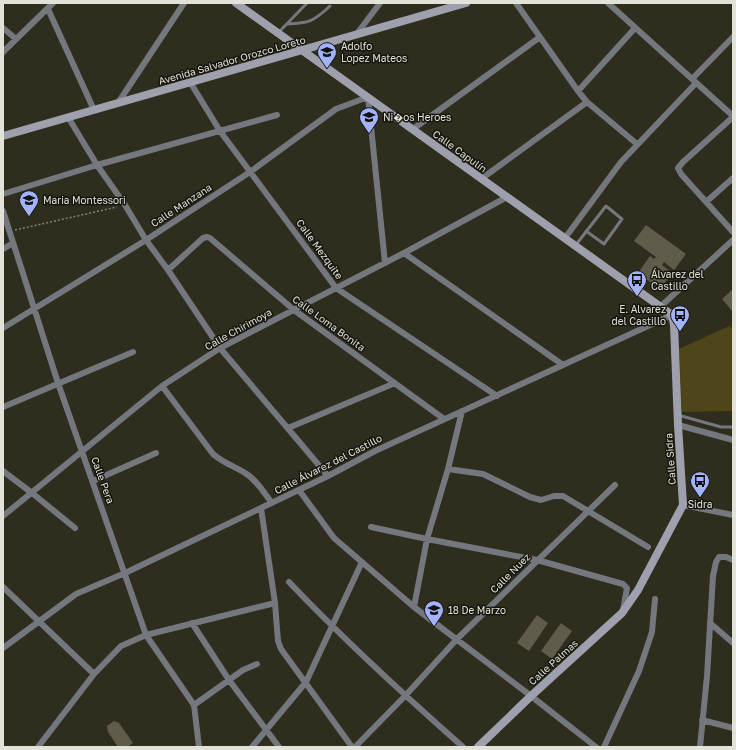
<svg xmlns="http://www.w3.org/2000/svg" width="736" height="750" viewBox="0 0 736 750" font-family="'Golos Text',sans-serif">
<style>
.green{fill:#4e4618}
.building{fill:#5f5c4b}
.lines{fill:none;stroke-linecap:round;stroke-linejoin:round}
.path{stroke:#858477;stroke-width:1.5;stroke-dasharray:2 2;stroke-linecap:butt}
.lane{stroke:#75777e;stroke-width:3}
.street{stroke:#75777e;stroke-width:6}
.secondary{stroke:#9ea1ad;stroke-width:8}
.labels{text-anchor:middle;stroke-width:3;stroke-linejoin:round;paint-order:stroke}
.poi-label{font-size:10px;fill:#e3e2d8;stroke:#16150e;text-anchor:start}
.street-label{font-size:10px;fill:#e3e2d8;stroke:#16150e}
</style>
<rect width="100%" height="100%" fill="#2f2d1d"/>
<!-- green -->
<path class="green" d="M729,326l4,3v82l-51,1 -3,-63z"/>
<!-- building -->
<path class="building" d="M646,225l40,29 -12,16 -10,-8 -2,3 10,8 -12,16 -22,-16 12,-17 4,3 2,-2 -22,-16z
M733,289v23l-11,-13z
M537,615l11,8 -19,28 -12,-8z
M561,623l11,8 -20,28 -11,-8z
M114,721l5,2 14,20 -6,4h-9l-10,-15 -1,-6z"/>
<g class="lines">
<!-- path -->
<path class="path" d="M15,230l102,-23"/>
<!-- lane -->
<path class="lane" d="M287,24c22,-1 26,-2 43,-18
M278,33l29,-30
M575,246l31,-40 16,13 -18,25 -18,-13
M678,415l43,12h12"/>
<!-- street -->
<path class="street" d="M516,3l62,88 9,11 50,42
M608,3l125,113
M48,9l46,101
M3,28l13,11
M356,35l24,-32
M3,52l50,-49
M692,79l41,-42
M190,82l30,49 116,157 161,108
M578,91l57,-63
M118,103l66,-100
M68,117l29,48 28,40 21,35 22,30 52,78 108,128
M733,117l-50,45 -5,6 3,6 52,58
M413,129l127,-92
M481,179l106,-77
M3,194l94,-29 180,-50
M706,202l27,-24
M3,211l55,172 88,252 48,70 5,42
M565,238l56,-76 75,-79
M3,249l10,-6
M404,253l159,112
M168,270l35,-32 4,-1 3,1 84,72 150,109
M660,307l73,-67
M3,328l143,-88 104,-68 86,-63 32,-12 17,166
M162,386l51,68c10,9 21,12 32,19 11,6 19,20 27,30
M3,407l130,-55
M678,425l55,15
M288,428l107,-45
M448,469l35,5 47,23 11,3 13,-4h9l85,51
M3,471l29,22 43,35
M93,481l63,-28
M299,490l35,48 80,69 117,89 65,51
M683,505l50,10
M261,508l14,95 3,38 3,8 71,98
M3,516l159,-130 58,-38 184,-95 103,-56
M371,527l56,12 110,21 86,24 4,4 -4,22
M289,582c55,58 114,112 174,165
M3,587l91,87
M414,607l13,-68 21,-70 14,-58
M192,623l37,57 50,67
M710,623l23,20
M3,648l73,-54 49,-21 136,-65 67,-32 47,-25 297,-136
M194,705l49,-35 14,-6
M702,720l31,8
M38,747l56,-73 27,-28 25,-11 129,-32
M252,747l54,-65 56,-120
M355,747l50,-51 52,-57 158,-154
M604,747l35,-76 13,-39 3,-33
M700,747l7,-71 6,-100 3,-14 3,-5h7l7,3"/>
<!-- secondary -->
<path class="secondary" d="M236,3l436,312 2,10 4,100 5,80 -45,85 -16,23 -91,83 -53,51
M3,136l463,-133"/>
</g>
<!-- icons -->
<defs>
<symbol id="school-pin" viewBox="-11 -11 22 30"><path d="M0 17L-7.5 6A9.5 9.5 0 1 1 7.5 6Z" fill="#a2b2fd" stroke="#16150e"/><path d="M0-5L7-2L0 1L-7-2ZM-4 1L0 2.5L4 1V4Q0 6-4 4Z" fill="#111"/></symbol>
<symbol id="bus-pin" viewBox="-11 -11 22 30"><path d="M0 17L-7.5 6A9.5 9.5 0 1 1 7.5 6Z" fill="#a2b2fd" stroke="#16150e"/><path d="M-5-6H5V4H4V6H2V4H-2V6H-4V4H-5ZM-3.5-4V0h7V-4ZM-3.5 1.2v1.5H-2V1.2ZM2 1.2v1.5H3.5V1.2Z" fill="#111"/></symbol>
</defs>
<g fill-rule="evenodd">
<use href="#school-pin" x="316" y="41" width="22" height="30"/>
<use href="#school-pin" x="358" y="106" width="22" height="30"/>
<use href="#school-pin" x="18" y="189" width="22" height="30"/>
<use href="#bus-pin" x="626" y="269" width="22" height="30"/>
<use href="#bus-pin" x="669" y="304" width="22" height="30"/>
<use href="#bus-pin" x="689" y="470" width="22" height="30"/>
<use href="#school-pin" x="423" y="599" width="22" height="30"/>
</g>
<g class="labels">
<!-- poi labels -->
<g class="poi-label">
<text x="341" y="50">Adolfo<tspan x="341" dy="12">Lopez Mateos</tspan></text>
<text x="383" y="121">Ni�os Heroes</text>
<text x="43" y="204">Maria Montessori</text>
<text x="651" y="278">Álvarez del<tspan x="651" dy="12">Castillo</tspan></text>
<text x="666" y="313" text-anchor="end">E. Alvarez<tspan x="666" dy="12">del Castillo</tspan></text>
<text x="700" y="508" text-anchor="middle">Sidra</text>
<text x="448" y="614">18 De Marzo</text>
</g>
<!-- street labels -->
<g class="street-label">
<text transform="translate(232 60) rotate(-16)" y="4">Avenida Salvador Orozco Loreto</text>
<text transform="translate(460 151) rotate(36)" y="4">Calle Capulín</text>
<text transform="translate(181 205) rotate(-33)" y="4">Calle Manzana</text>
<text transform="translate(320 249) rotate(54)" y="4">Calle Mezquite</text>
<text transform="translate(329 323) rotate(36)" y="4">Calle Loma Bonita</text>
<text transform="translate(238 329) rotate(-29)" y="4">Calle Chirimoya</text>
<text transform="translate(670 459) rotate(-94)" y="4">Calle Sidra</text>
<text transform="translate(328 464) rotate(-27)" y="4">Calle Álvarez del Castillo</text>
<text transform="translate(103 480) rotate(70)" y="4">Calle Pera</text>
<text transform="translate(510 573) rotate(-45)" y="4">Calle Nuez</text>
<text transform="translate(553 662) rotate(-42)" y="4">Calle Palmas</text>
</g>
</g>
<!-- border -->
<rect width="736" height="750" fill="none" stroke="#e3e2d8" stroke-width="8"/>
</svg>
